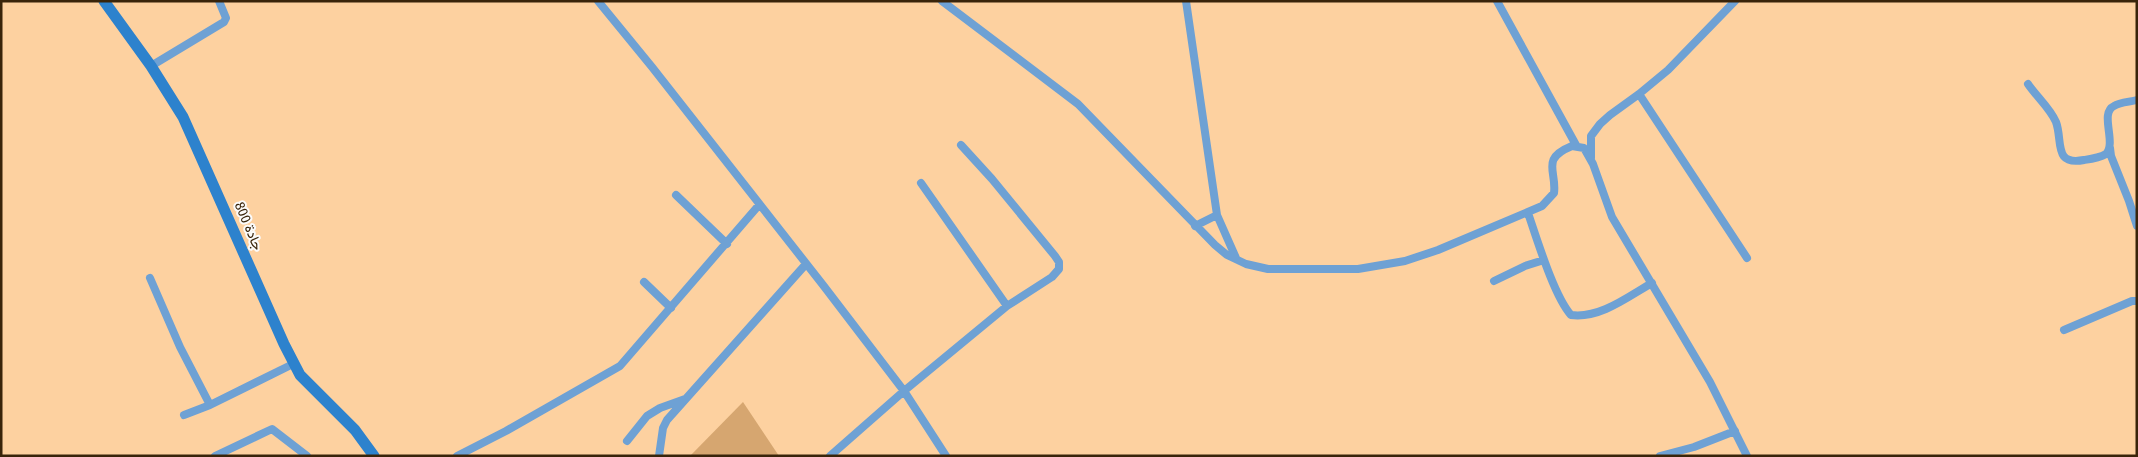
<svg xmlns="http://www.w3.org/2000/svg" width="2138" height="457" viewBox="0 0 2138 457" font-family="'Fira Sans Condensed',Vazirmatn,sans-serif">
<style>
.green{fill:#d6a670}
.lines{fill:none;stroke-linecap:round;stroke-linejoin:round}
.street{stroke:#6ea1d4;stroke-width:8}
.secondary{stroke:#2d82cd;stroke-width:11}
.labels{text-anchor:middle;stroke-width:4;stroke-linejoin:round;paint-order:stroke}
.street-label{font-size:14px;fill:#39240a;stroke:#fbfbfb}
</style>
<rect width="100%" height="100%" fill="#fdd1a0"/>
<!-- green -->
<path class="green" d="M743,402l36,54h-89z"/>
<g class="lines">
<!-- street -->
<path class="street" d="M598,1l54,66 171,218 81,106 42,65
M942,1l136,103 137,141 12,10 19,9 22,5h90l47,-8 33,-11 104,-44 12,-13c3,-22 -14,-34 18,-47l12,2 9,16 19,53 98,165 37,74
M1186,1l31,214 19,43
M1497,1l79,144
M151,66l73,-44 2,-4 -7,-17
M2028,84c8,12 22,24 28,38 7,19 -3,44 28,38 7,-1 15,-2 22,-6 11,-11 -7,-41 8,-48 6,-4 16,-4 23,-6
M1639,94l108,164
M2110,148l1,8 18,45 8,25
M1591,158v-22l9,-12 10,-9 29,-21 29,-24 67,-69
M921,183l86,123
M676,195l51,49
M1528,213c9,26 26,83 43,102 29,4 58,-19 81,-32
M1195,226l22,-11
M150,278l30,69 30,58
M1494,281l31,-15 19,-6
M644,282l27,26
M2064,330l68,-29h5
M184,415l26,-10 83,-41
M627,441l20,-25 13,-8 25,-9
M215,456l57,-27 35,27
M457,456l49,-25 114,-65 139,-161
M659,456l4,-28 4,-8 139,-156
M830,456l74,-65 103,-85 45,-29 7,-8v-7l-4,-6 -63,-77 -31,-34
M1660,456l34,-9 41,-16"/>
<!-- secondary -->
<path class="secondary" d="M104,1l47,65 32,51 101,227 16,31 55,55 19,26"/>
</g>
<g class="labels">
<!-- street labels -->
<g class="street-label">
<text transform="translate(249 226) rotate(67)" y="5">جادة 800</text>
</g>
</g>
<!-- border -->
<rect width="2138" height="457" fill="none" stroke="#39240a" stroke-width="5"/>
</svg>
